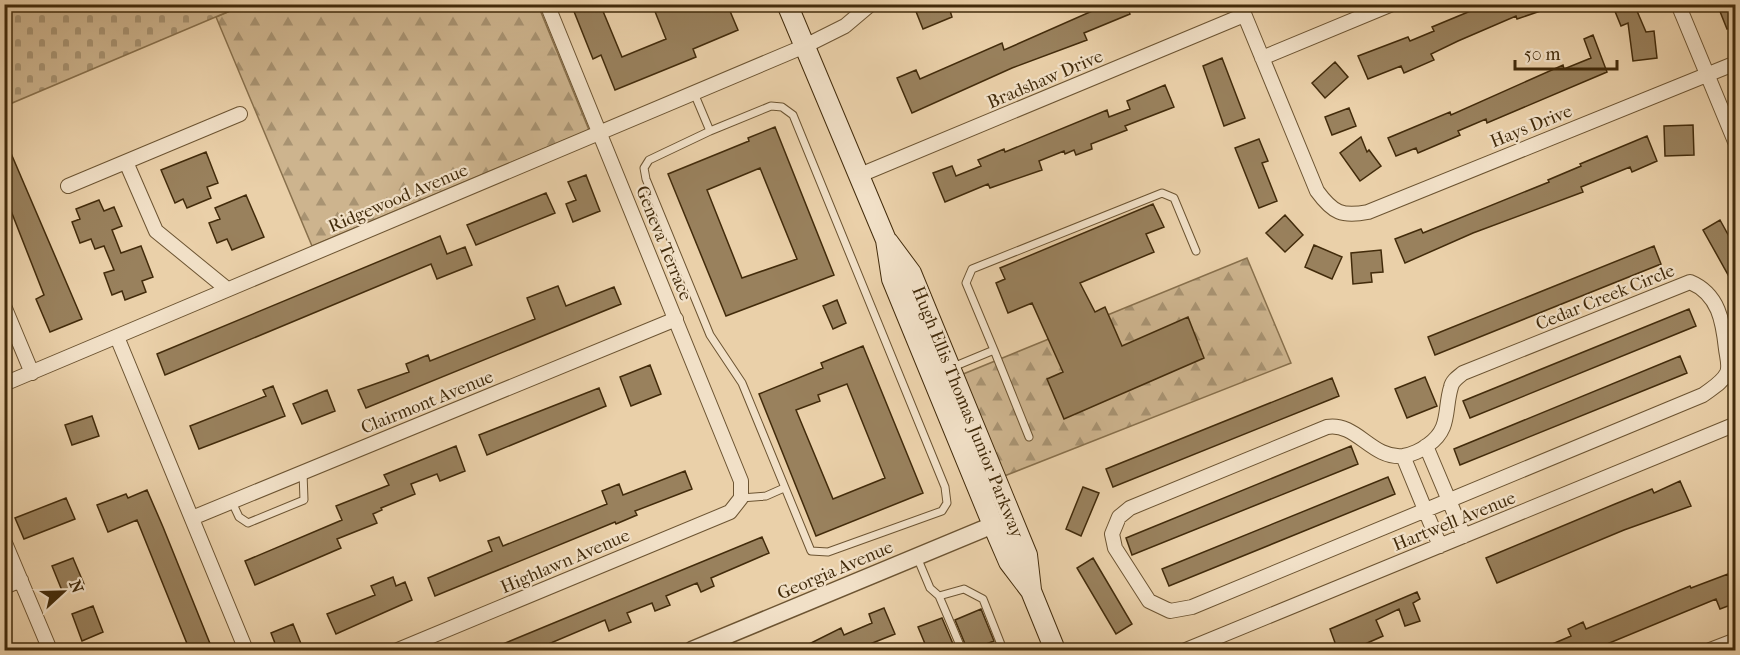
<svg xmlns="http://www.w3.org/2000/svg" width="1740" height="655" viewBox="0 0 1740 655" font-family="'IM FELL French Canon',serif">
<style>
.forest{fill:url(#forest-firs);stroke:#88704c;stroke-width:1.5}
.cemetery{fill:url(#cemetery-stones);stroke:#88704c;stroke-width:1.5}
.building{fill:#99815d;stroke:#422b0b;stroke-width:1.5;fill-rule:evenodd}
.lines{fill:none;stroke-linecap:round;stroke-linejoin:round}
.service-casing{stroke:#6c5432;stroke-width:9}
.minor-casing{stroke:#6c5432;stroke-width:16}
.tertiary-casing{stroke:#6c5432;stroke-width:19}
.secondary-casing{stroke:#422b0b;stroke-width:22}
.service{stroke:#f1e0c7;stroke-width:7}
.minor{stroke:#f1e0c7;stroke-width:14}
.tertiary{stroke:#f1e0c7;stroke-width:16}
.secondary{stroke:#f1e0c7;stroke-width:20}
.labels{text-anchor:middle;stroke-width:4.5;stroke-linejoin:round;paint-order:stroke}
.street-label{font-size:18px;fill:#422b0b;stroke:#f1e0c7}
</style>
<defs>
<pattern id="forest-firs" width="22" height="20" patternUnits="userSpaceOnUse" patternTransform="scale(1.5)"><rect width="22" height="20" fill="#cdb48e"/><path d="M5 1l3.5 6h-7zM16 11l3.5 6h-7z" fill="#a89372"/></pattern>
<pattern id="cemetery-stones" width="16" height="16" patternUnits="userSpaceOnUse" patternTransform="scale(1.5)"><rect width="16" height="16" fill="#cdb48e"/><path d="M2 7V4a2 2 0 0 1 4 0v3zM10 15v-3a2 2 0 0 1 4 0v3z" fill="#a89372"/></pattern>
</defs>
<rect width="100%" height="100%" fill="#ead0a9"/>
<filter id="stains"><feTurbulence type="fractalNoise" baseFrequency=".00333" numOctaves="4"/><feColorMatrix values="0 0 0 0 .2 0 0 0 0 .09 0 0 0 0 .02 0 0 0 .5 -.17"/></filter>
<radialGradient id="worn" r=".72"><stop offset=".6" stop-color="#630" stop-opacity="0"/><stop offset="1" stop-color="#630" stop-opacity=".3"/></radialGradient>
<!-- forest -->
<path class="forest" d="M244,5h294l51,125 -277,116 -96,-229z
M1247,258l44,105 -302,119 -38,-103z"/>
<!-- cemetery -->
<path class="cemetery" d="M5,4h239v1l-239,101z"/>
<!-- building -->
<path class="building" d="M571,4h29l22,53 44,-18 -14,-35h75l11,26 -45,19 3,8 -81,33 -14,-35 -8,4z
M913,4h35l4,13 -29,12z
M1108,4h18l4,10 -46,19 3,7 -75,28 -100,45 -15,-35 19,-8 4,9 82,-36 2,7z
M1497,4l58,2 -38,13 -1,-3 -58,25 -27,13 3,6 -30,13 -3,-7 -33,13 -10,-23 50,-19 2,4 24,-10 -2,-4 53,-22 2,4z
M1612,4h22l12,28 8,-1 3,27 -24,3 -5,-38 -7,3z
M1717,4h19v21l-9,4z
M1593,35l14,37 -120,51 -1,-4 -28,12 2,4 -42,18 -2,-5 -20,8 -8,-18 62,-26 1,3 112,-50 1,4 27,-11 -7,-19z
M1222,58l23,60 -21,8 -21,-60z
M1335,62l13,15 -23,21 -13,-15z
M1165,85l9,22 -49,19 2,4 -36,14 1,5 -16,6 -2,-5 -9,4 -1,-3 -25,10 3,9 -52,18 -2,-4 -43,18 -12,-29 19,-7 4,10 25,-10 -3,-6 26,-11 1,3 102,-42 2,7 21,-8 -3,-8z
M1349,108l7,18 -24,9 -7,-18z
M1693,125l1,30 -29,1 -1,-30z
M775,127l59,148 -108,41 -58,-142 81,-33 -1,-3zM760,168l37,91 -55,19 -35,-88z
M1647,136l10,25 -25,11 -2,-5 -49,20 2,5 -110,41 -68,30 -10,-24 26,-10 2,4 126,-51 -1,-2 33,-14 -1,-2z
M4,137l78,182 -32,13 -14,-33 8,-4 -40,-102z
M1361,137l6,15 2,-2 12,16 -21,15 -20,-28z
M1259,139l9,22 -6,2 15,38 -18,7 -24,-60z
M206,152l12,31 -11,4 4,11 -24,10 -4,-9 -8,4 -14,-33z
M586,175l14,36 -27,11 -7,-18 10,-4 -8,-18z
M546,193l9,20 -79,32 -9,-20z
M246,195l18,42 -32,13 -5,-11 -10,4 -8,-20 11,-4 -5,-11z
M99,200l5,11 10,-4 8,19 -10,4 9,23 20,-7 12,31 -11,4 4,11 -21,8 -3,-9 -10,4 -8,-22 10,-3 -10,-24 -9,3 -4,-10 -11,4 -8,-21 8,-3 -4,-10z
M1153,204l11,23 -18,7 8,18 -74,31 15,29 10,-5 17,39 66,-29 16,41 -140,61 -17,-40 16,-7 -31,-69 -24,10 -12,-30 9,-4 -5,-11z
M1285,215l18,20 -18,17 -19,-19z
M1720,220l16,29v40l-33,-59z
M440,236l7,18 18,-7 7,18 -35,14 -6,-15 -266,111 -8,-21z
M1314,245l28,12 -10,22 -27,-12z
M1654,246l7,18 -226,91 -7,-18z
M1381,250l2,22 -12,1 1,9 -19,2 -2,-31z
M558,286l8,20 48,-19 7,17 -255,104 -8,-18 51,-18 -3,-8 22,-9 2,6 105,-42 -8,-21z
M837,300l9,23 -13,6 -10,-23z
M1689,309l7,17 -226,92 -7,-17z
M863,346l60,147 -107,43 -57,-142 64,-26 -2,-5zM847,384l38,94 -52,21 -37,-89 24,-9 -2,-6z
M1680,356l7,17 -227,92 -6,-16z
M650,365l11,29 -30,12 -11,-29z
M1425,377l12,29 -30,12 -12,-29z
M1332,378l7,18 -226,91 -7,-18z
M273,386l12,30 -86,33 -9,-23 76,-30 -3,-6z
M599,388l7,18 -119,49 -8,-20z
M327,390l8,21 -33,13 -9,-20z
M92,416l7,20 -27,9 -7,-20z
M456,446l9,25 -25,10 -3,-7 -26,10 4,10 -34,14 1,2 -9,4 4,9 -40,16 4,9 -86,37 -10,-24 97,-41 -6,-14 53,-21 -5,-10z
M1351,446l7,18 -226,91 -6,-17z
M685,471l7,18 -57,22 2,4 -21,9 -1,-2 -180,74 -7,-18 64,-27 -4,-10 11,-4 4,9 104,-42 -5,-13 17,-7 4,11z
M1388,477l7,17 -226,92 -7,-17z
M1680,481l11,25 -67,24 -127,53 -11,-25 129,-54 37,-15 2,4z
M1083,487l16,6 -18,43 -15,-7z
M147,490l16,37 50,124h-23l-53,-131 -29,12 -11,-27 29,-11 2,4z
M66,498l9,21 -51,20 -9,-21z
M762,537l7,16 -58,25 3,8 -13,6 -4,-9 -31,13 4,9 -15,6 -3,-8 -25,10 4,9 -22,9 -4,-11 -73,31h-46z
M73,558l11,26 -21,9 -11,-27z
M1093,558l39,66 -16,10 -39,-66z
M1728,574l8,20v9l-16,6 -4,-10 -126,52h-54l35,-15 -3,-7 15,-7 3,7 104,-43 1,2z
M393,577l3,9 9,-4 7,18 -76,34 -9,-20 48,-19 -4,-9z
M1417,592l3,7 -7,4 7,18 -15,5 -6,-17 -23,11 7,16 -27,12 1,3h-19l-8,-22z
M93,606l10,26 -21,9 -10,-27z
M884,608l11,26 -35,14 1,3h-66l46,-23 3,7 28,-12 -3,-9z
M981,609l13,32 -26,10 -13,-31z
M942,618l14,33h-28l-10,-24z
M293,624l9,22 -11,5h-13l-7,-18z"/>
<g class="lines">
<defs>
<path id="service" d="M694,93l16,38 61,-25 11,1 11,8 152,372 2,16 -5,8 -114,41 -17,-1 -69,-168 -32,-48 -64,-156 -2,-11 5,-8 61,-29
M994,350l35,87
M953,367l41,-17 -28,-67 6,-14 190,-76 12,5 22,53
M741,498l25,-2 18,-8
M232,502l7,15 9,6 56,-23 -1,-27
M917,557l13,31 9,8 25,-7 19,10 19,48 -2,3
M939,596l23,54"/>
<path id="minor" d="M1240,4l77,187c16,22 25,26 51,21l368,-149
M1678,4l58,140
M1262,58l130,-54
M126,162l30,69 71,58
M860,175l384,-160
M68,186l172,-72
M1690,282c29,12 33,40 36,67 1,8 4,17 1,24 -5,10 -15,15 -24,22l-511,212 -22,4 -21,-10 -34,-53 -3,-14 7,-17 11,-9 197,-81c30,-5 44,32 76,29 8,-1 19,-6 25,-11 23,-16 16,-35 23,-58 1,-6 7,-10 12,-14z
M4,306l28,67
M117,337l129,313
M4,384l801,-338 40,-20 26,-22
M1426,446l38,90
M1403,456l37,90
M192,518l484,-199
M5,543l45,107
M4,587l17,-7
M398,650l332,-138 11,-14v-17l-194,-477
M1186,650l550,-226
M1710,650l26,-10"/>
<path id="tertiary" d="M692,650l301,-125"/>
<path id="secondary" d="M787,4l99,236 6,39 101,246 16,37 22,29 24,59
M888,242l23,31 116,282 4,35"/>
</defs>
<!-- service casing -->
<use href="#service" class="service-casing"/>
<!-- minor casing -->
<use href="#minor" class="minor-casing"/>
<!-- tertiary casing -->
<use href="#tertiary" class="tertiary-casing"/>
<!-- secondary casing -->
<use href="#secondary" class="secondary-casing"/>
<!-- service -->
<use href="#service" class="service"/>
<!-- minor -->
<use href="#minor" class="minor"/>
<!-- tertiary -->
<use href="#tertiary" class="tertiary"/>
<!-- secondary -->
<use href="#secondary" class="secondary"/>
</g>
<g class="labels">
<!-- street labels -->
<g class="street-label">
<text transform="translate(1045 79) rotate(-23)" y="6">Bradshaw Drive</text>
<text transform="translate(1531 126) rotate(-22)" y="6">Hays Drive</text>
<text transform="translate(398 198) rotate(-23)" y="6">Ridgewood Avenue</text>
<text transform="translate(664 243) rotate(68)" y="6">Geneva Terrace</text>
<text transform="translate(1605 297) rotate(-22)" y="6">Cedar Creek Circle</text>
<text transform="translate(427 402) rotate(-22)" y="6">Clairmont Avenue</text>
<text transform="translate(968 412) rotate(68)" y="6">Hugh Ellis Thomas Junior Parkway</text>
<text transform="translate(1454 521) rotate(-22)" y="6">Hartwell Avenue</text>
<text transform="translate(565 561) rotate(-23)" y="6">Highlawn Avenue</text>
<text transform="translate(835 570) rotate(-23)" y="6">Georgia Avenue</text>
</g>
</g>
<!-- margin -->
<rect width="1740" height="655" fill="none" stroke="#ead0a9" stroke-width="24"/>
<rect x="6" y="6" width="1728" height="643" fill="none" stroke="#422b0b" stroke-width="3"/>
<rect x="12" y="12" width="1716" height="631" fill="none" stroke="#422b0b" stroke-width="1.5"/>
<!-- north arrow -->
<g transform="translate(63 592) rotate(68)" stroke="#f1e0c7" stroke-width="4.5" paint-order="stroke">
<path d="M0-4.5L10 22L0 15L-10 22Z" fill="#422b0b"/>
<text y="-9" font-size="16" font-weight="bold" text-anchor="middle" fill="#422b0b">N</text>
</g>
<!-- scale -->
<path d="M1515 60v9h102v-9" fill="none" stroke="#422b0b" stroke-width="3"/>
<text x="1524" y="60" font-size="18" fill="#422b0b" stroke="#f1e0c7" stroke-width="4.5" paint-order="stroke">50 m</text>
<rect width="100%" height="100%" filter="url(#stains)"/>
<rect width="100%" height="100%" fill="url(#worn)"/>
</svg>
